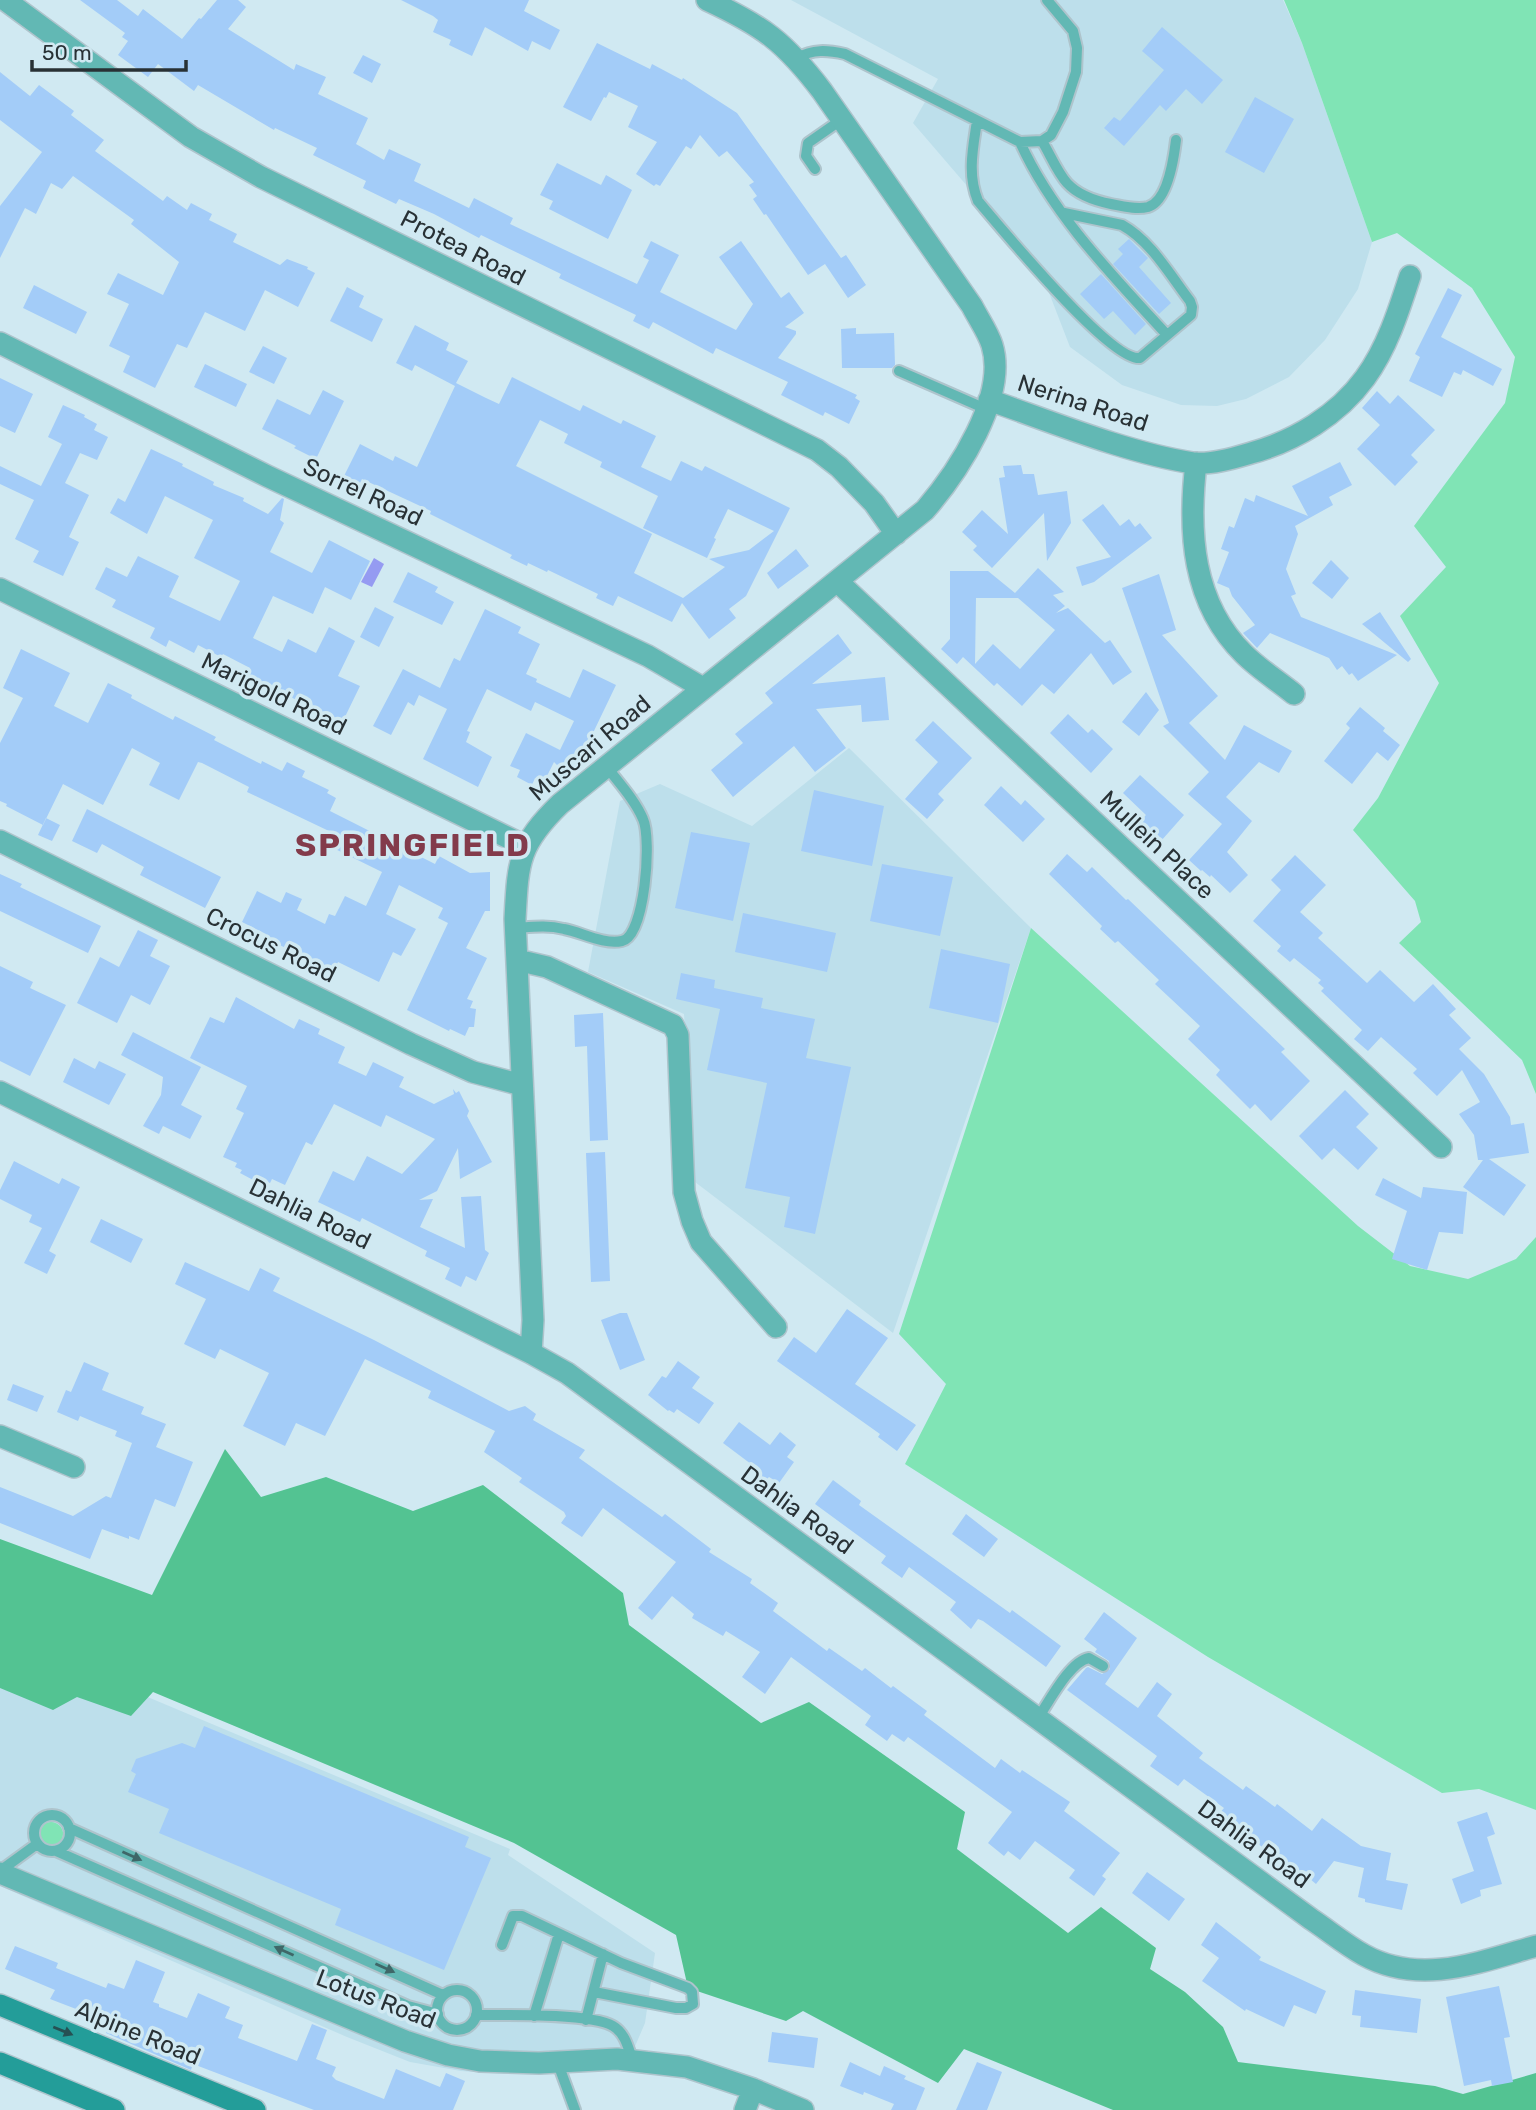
<svg xmlns="http://www.w3.org/2000/svg" width="1536" height="2110" viewBox="0 0 1536 2110" font-family="Rubik,sans-serif">
<style>
.built{fill:#bddfeb}
.green{fill:#80e4b5}
.forest{fill:#53c392}
.water{fill:#959bf2}
.building{fill:#a3ccf8;fill-rule:evenodd}
.lines{fill:none;stroke-linecap:round;stroke-linejoin:round}
.service-casing{stroke:#aec4cc;stroke-width:14}
.minor-casing{stroke:#aec4cc;stroke-width:24}
.secondary-casing{stroke:#aec4cc;stroke-width:24}
.service{stroke:#62b8b4;stroke-width:10}
.minor{stroke:#62b8b4;stroke-width:21}
.secondary{stroke:#239d99;stroke-width:21}
.oneway{fill:#3f6768}
.oneway2{fill:#265153}
.labels{text-anchor:middle;stroke-width:7;stroke-linejoin:round;paint-order:stroke}
.street-label{font-size:24px;fill:#283135;stroke:#d0e9f2}
.district-label{font-size:32px;font-weight:bold;letter-spacing:2px;fill:#833b4b;stroke:#d0e9f2}
</style>
<rect width="100%" height="100%" fill="#d0e9f2"/>
<!-- built -->
<path class="built" d="M791,0h492l19,43 70,199 -14,47 -33,51 -36,37 -43,22 -29,7 -36,-1 -59,-20 -52,-38 -29,-75 -128,-149 25,-44z
M849,748l182,180 -138,405 -198,-151 -11,-168 -96,-42 32,-171 40,-17 92,42z
M0,1635l510,214 -2,6 147,98 -10,70 -21,49 -19,-5 -48,6 -54,1 -42,-3 -51,-9 -63,-25 -347,-151z"/>
<!-- green -->
<path class="green" d="M1284,0h252v1094l-14,-34 -123,-117 22,-21 -6,-21 -62,-71 25,-32 61,-115 -39,-67 46,-49 -32,-41 91,-123 10,-46 -43,-69 -75,-55 -25,9 -70,-199z
M1031,928l327,298 52,40 58,13 48,-20 20,-22v573l-57,-21 -37,4 -234,-136 -303,-193 41,-80 -47,-50z
M39 1834a12 12 0 1 1 24 0a12 12 0 1 1-24 0Z"/>
<!-- forest -->
<path class="forest" d="M225,1449l36,48 65,-20 87,34 70,-26 140,108 6,32 132,98 48,-21 156,110 -8,37 111,84 33,-26 55,41 -6,21 35,23 38,35 15,35 197,24 28,8 73,-21v37h-423l-149,-61 -26,34 -135,-72 -17,10 -98,-33 -12,-53 -162,-92 -361,-151 -22,24 -54,-19 -24,13 -53,-22v-149l152,56z"/>
<!-- water -->
<path class="water" d="M374,558l10,6 -12,23 -11,-5z"/>
<!-- building -->
<path class="building" d="M80,0h37l21,16 5,-7 39,30 17,-21 2,1 16,-19h21l8,7 -18,22 66,41 2,-6 30,13 -8,17 50,24 -12,26 28,16 5,-11 32,15 -7,17 55,27 5,-10 39,20 -3,6 127,60 12,-24 -6,-3 8,-16 28,14 -19,37 76,38 17,-26 -34,-47 22,-16 40,57 8,-6 15,21 -19,14 11,4v3l-18,24 79,37 -2,3 5,3 -11,23 -24,-12 -2,4 -42,-21 7,-13 -72,-34 -3,6 -60,-32 -4,7 -16,-8 3,-6 -77,-37 2,-4 -80,-39 -2,3 -45,-24 -35,-15 -3,5 -33,-16 3,-7 -53,-26 4,-7 -42,-20 -1,2 -76,-45 -4,6 -36,-27 -10,13 -30,-22 10,-14 -6,-4 3,-4z
M401,0h128l-5,11 36,19 -10,20 -18,-9 -4,10 -43,-24 -13,29 -23,-11 2,-5 -18,-8 5,-12 -5,-4z
M1162,27l61,53 -21,24 -16,-15 -20,22 -6,-6 -36,41 -20,-18 10,-11 6,4 44,-51 -22,-19z
M597,43l53,26 2,-5 30,16 1,-2 54,35 104,145 5,-3 20,30 -18,13 -23,-34 -17,11 -42,-61 -2,1 -11,-16 4,-3 -8,-11 5,-3 -27,-31 -8,6 -19,-22 -9,14 -5,-3 -26,40 -4,-2 -2,2 -18,-12 21,-32 -29,-15 10,-21 -29,-14 -3,6 -2,-1 -13,24 -28,-14z
M363,55l18,9 -9,19 -19,-10z
M0,72l30,24 9,-11 35,26 -3,4 33,25 -9,11 68,50 4,-5 20,14 4,-7 21,11 -3,6 28,14 -4,8 47,23 7,-6 21,8 -1,2 8,4 -17,34 -33,-17 -20,41 -40,-19 -18,36 -10,-4 -22,44 -32,-16 7,-16 -21,-10 20,-42 -22,-10 11,-21 45,22 16,-33 -48,-38 3,-4 -61,-44 -11,13 -11,-6 -15,31 -11,-6 -25,50v-52l42,-54 -42,-32z
M1255,97l39,22 -30,54 -39,-21z
M557,163l44,22 5,-10 26,15 -24,49 -59,-30 4,-8 -13,-6z
M1129,239l19,19 -9,9 32,36 -12,11 -46,-50 10,-10 -5,-5z
M1101,274l45,50 -11,11 -22,-24 -9,8 -24,-25z
M34,285l53,27 -11,22 -53,-26z
M347,287l17,9 -5,11 24,12 -11,23 -42,-21z
M1448,288l14,7 -21,42 61,32 -9,17 -30,-16 -2,5 -7,-3 -12,25 -33,-16 11,-24 -5,-3z
M415,325l34,18 -3,7 22,11 -12,22 30,15 13,6 13,-27 68,34 3,-6 38,19 2,-4 33,16 -15,31 30,14 10,-20 21,10 3,-5 85,42 -44,88 -17,13 7,9 -27,21 -27,-36 -10,19 -54,-26 -5,10 -17,-8 2,-4 -50,-24 -1,2 -19,-9 -1,3 -17,-8 2,-3 -82,-41 1,-3 -69,-32 -2,4 -16,-7 16,-32 33,17 2,-5 22,11 38,-81 -40,-21 -3,6 -16,-8zM540,420l28,14 -4,9 38,19 -2,5 58,29 -15,32 64,30 9,-19 -2,-1 14,-29 46,22 -25,19 -40,9 16,8 -42,31 -49,-25 18,-39 -136,-68z
M856,328v6l38,-1 1,32 -3,3h-50l-1,-39z
M263,346l24,12 -13,26 -25,-12z
M205,364l42,20 -11,23 -42,-20z
M0,378l33,16 -18,39 -15,-7z
M323,390l21,11 -28,58 -22,-11 2,-2 -34,-17 15,-30 33,16z
M1377,391l13,13 8,-9 37,35 -24,25 7,7 -23,24 -38,-37 23,-24 -18,-17z
M63,405l22,10 -1,2 13,7 -3,6 14,7 -11,23 -17,-7 -15,30 24,12 -20,42 10,5 -16,34 -30,-14 6,-11 -24,-12 19,-39 -34,-16v-18l41,20 21,-42 -14,-7z
M151,449l32,15 -1,2 32,16 -1,3 31,13 -1,3 25,13 14,-16 2,1 -4,21 4,3 -14,29 42,21 17,-33 41,21 -19,39 -26,-13 -12,27 -40,-18 -20,42 29,14 6,-13 28,14 13,-26 26,14 -17,35 22,10 -18,37 -95,-48 3,-7 -27,-14 -2,3 -23,-12 -4,8 -25,-13 -3,7 -16,-9 5,-10 -43,-21 4,-7 -21,-11 11,-22 21,10 11,-21 41,20 -10,21 51,24 20,-40 -46,-23 19,-38 -48,-24 -18,38 -37,-21 8,-15 7,4z
M1340,462l12,23 -23,12 4,8 -38,21 3,8 -12,35 10,25 -5,2 10,21 96,38 -39,26 -6,-8 -3,2 -7,-9 -5,4 -8,-12 -59,-25 -13,15 -14,-15 12,-8 -23,-29 -3,-8 -12,-5 12,-31 -8,-3 8,-23 5,2 11,-30 9,4 2,-7 52,21 -16,-30z
M1021,465l2,9h11l4,21 29,-4 4,32 -24,38 -3,-48 -52,55 -19,-18 4,-4 -15,-14 20,-22 26,24 -9,-56 6,-1 -2,-11z
M1103,504l17,22 9,-7 6,8 5,-4 12,15 -58,44 -12,4 -6,-19 35,-10 -29,-37z
M796,549l13,17 -31,23 -11,-16z
M1331,560l18,18 -17,21 -20,-16z
M1038,568l26,24 -11,3 12,11 -9,7 12,-5 37,35 5,-3 22,32 -19,13 -22,-32 -37,41 -12,-10 -20,22 -25,-23 -3,3 -31,-29 -6,7 -16,-15 9,-10v-68h38l27,22zM976,598h42l37,32 -35,39 -27,-25 -18,20z
M408,572l30,15 -3,5 19,10 -12,23 -49,-23z
M1159,574l17,56 -14,5 56,61 -29,27 36,37 19,-35 48,26 -13,22 -20,-11 -33,35 26,24 -25,31 21,23 -18,18 -19,-18 -1,2 -8,-7 -1,1 -12,-11 33,-36 -34,-30 21,-22 -46,-46 6,-3 -47,-135z
M375,607l19,10 -15,30 -19,-10z
M485,609l36,18 -3,6 22,11 -14,30 11,5 -1,3 34,16 13,-29 33,16 -36,75 -15,13 -11,-11 -10,20 -9,-4 -3,7 -15,-8 3,-7 -10,-4 16,-33 34,17 14,-29 -39,-19 -4,9 -44,-22 -20,42 3,1 -4,10 26,15 -14,30 -55,-28 24,-50 -28,-14 -5,11 -6,-4 -17,33 -18,-9 30,-57 37,19 14,-30 6,3z
M1380,612l31,47 -3,3 -46,-38z
M838,634l14,19 -40,31 73,-7 4,43 -27,2 -1,-17 -45,4 30,39 -31,24 -21,-26 -61,51 -22,-27 32,-27 -8,-9 38,-31 -8,-10z
M21,649l49,24 -16,33 34,17 20,-40 24,12 -1,3 42,22 2,-4 41,21 -2,3 47,24 1,-3 20,10 5,-9 18,9 -3,6 27,13 -2,3 9,5 -6,13 105,53 4,-8 31,17 20,-1v39h-5l-19,37 21,10 -20,41 6,2 -3,7 6,1 -2,18h-5l-4,9 -15,-7 -1,2 -42,-21 41,-87 -10,-5 5,-10 -44,-23 -13,29 30,15 -15,27 -8,-4 -14,30 -41,-20 -8,18 -26,-12 4,-10 -44,-20 2,-4 -24,-12 15,-31 24,12 5,-11 16,7 -5,11 28,14 4,-10 6,2 10,-20 21,10 16,-34 -57,-28 6,-12 -84,-40 2,-5 -47,-24 -4,-1 -19,38 -30,-15 11,-22 -28,-15 -29,57 -40,-21 -20,41 -37,-19 1,-2 -7,-3v-58l23,-45 -20,-10z
M1146,692l13,18 -20,26 -17,-14z
M1360,707l25,21 -2,3 17,14 -12,16 -11,-9 -25,32 -28,-23 26,-33 -4,-4z
M1068,714l20,19 4,-4 21,20 -22,24 -41,-40z
M933,721l39,37 -34,36 6,6 -17,19 -22,-20 33,-37 -23,-22z
M1140,775l44,40 -23,26 -22,-19 7,-7 -23,-22z
M1001,786l20,19 4,-5 20,19 -22,23 -39,-37z
M814,790l70,16 -12,60 -71,-15z
M87,809l134,68 -16,31 -65,-33 4,-8 -42,-23 -5,9 -25,-12z
M46,818l14,7 -8,16 -14,-6z
M691,832l59,11 -17,78 -58,-13z
M1067,854l20,18 5,-5 34,33 2,-1 157,150 -4,3 29,29 -39,40 -16,-17 -5,5 -34,-34 4,-5 -32,-31 12,-13 -45,-42 4,-4 -41,-39 -3,2 -15,-14 2,-3 -53,-52z
M1295,855l31,30 -26,27 23,21 -5,5 49,45 13,-13 34,32 19,-18 23,25 -7,6 22,23 -12,11 25,25 26,43 1,8 13,-2 5,30 -40,6 37,26 -22,31 -41,-29 20,-27h-5l-4,-25 -15,-21 21,-12 -18,-32 -25,26 -24,-23 4,-4 -36,-32 -13,14 -14,-12 8,-9 -41,-39 3,-3 -6,-5 3,-3 -27,-22 -4,4 -13,-11 4,-5 -28,-25 28,-31 -10,-10z
M882,864l71,13 -13,59 -70,-15z
M0,874l22,10 -2,3 81,39 -13,27 -88,-42z
M743,913l93,20 -9,39 -92,-20z
M138,930l20,10 -8,16 20,10 -20,39 -19,-10 -14,28 -40,-20 23,-46 19,10z
M941,949l69,15 -12,59 -69,-15z
M0,966l33,16 -3,6 36,17 -36,71 -30,-15z
M681,973l34,7 -1,8 49,10 -2,10 54,11 -9,39 45,9 -36,167 -31,-7 6,-30 -45,-9 22,-105 -60,-13 13,-61 -44,-10z
M236,997l58,32 5,-10 21,10 -2,5 27,13 -7,16 28,13 7,-14 31,15 -5,10 35,17 20,-10 -1,-5 3,4 3,-2 10,20 -2,5 25,46 -32,17 -2,-31 -21,43 -18,9 14,-1 -13,28 45,21 -4,-51 20,-1 4,54 4,3 -13,28 -10,-5 -5,11 -16,-8 5,-11 -25,-12 2,-5 -65,-33 -2,4 -42,-20 15,-31 21,10 13,-25 35,18 33,-35 -49,-24 -5,12 -47,-23 -22,41 -6,-3 -21,43 -13,-6 -2,4 -7,-3 -2,4 -21,-11 2,-3 -7,-3 2,-4 -14,-6 21,-44 -8,-4 11,-23 -57,-28 20,-41 14,6z
M603,1013l5,127 -18,1 -3,-95 -12,1 -1,-32z
M133,1032l68,35 -20,38 21,11 -12,23 -27,-13 -4,8 -16,-8 18,-31 2,-18 -42,-22z
M74,1058l21,11 4,-8 27,13 -17,31 -46,-23z
M1345,1090l24,24 -13,13 22,21 -20,22 -24,-22 -12,12 -23,-24z
M605,1152l5,129 -19,1 -5,-129z
M14,1161l45,23 3,-6 18,9 -31,64 7,4 -9,19 -23,-11 18,-35 -13,-6 3,-7 -32,-16v-9z
M1383,1178l38,20 2,-11 44,5 -4,42 -24,-2 -12,38 -35,-11 15,-48 -32,-16z
M101,1219l42,20 -12,24 -41,-21z
M185,1262l64,29 11,-23 20,10 -7,13 101,49 135,71 16,-5 11,8 -3,6 52,30 -6,8 83,59 3,-3 46,35 -2,3 43,27 -2,4 28,20 -5,8 54,40 2,-3 33,23 3,-3 26,20 2,-2 34,25 -3,4 71,53 6,-9 19,14 2,-3 48,32 -6,9 56,42 -18,23 4,3 -12,17 -25,-18 6,-8 -40,-29 -15,19 -12,-9 -4,5 -16,-13 24,-31 -104,-75 -4,5 -12,-8 -5,7 -22,-16 6,-9 -80,-59 -26,37 -23,-17 18,-25 -34,-21 -3,5 -31,-18 2,-4 -22,-18 -20,24 -14,-12 38,-46 -73,-54 -21,29 -21,-14 5,-7 -2,-4 -45,-30 3,-4 -38,-26 11,-21 -67,-33 3,-7 -66,-32 -40,77 -29,-13 -11,23 -42,-20 26,-53 -49,-24 -5,10 -31,-15 22,-45 -31,-15z
M847,1309l41,29 -33,46 61,41 -19,26 -19,-14 2,-3 -103,-73 17,-24 22,16z
M620,1313h7l18,47 -25,10 -19,-50z
M678,1361l22,16 -8,11 22,15 -15,21 -22,-15 -3,4 -5,-3 -1,1 -20,-16 14,-19 4,2z
M84,1362l25,11 -7,17 42,17 -3,7 25,10 -10,23 37,15 -18,45 -20,-8 -16,41 -10,-4v3l-27,-10 -12,30 -90,-36v-36l73,29 33,-20 5,2 21,-55 -17,-7 2,-5 -18,-7 -19,-8 -2,5 -21,-9 9,-22 5,2z
M13,1384l31,12 -7,16 -30,-12z
M739,1422l31,23 10,-13 16,13 -9,12 7,5 -15,21 -10,-6 -3,3 -18,-12 3,-4 -28,-21z
M833,1480l28,21 -2,4 151,108 2,-3 49,36 -15,21 -63,-46 -5,-2 -7,10 -21,-19 6,-8 -47,-35 -7,11 -21,-15 5,-7 -71,-52z
M966,1514l32,25 -14,18 -32,-23z
M1104,1612l33,26 -32,46 33,24 19,-26 15,12 -15,22 46,37 -4,5 44,32 3,-4 29,21 2,-3 35,27 10,-13 39,28 30,7 -5,27 22,4 -6,26 -37,-8v-3l-7,-2 6,-29 -30,-7 -18,23 -6,-5 -2,3 -89,-68 5,-6 -40,-29 -6,7 -28,-20 7,-10 -90,-66 19,-22 2,-1 14,7 8,-5 -1,-8 -14,-9 2,-3 -13,-10z
M204,1726l265,111 -4,10 26,11 -47,112 -109,-45 6,-16 -182,-76 10,-24 -41,-17 8,-18 -5,-3 5,-12 46,-16 13,5z
M1487,1812l8,22 -8,3 15,47 -22,6 1,6 -20,8 -9,-25 22,-8 -17,-49z
M1147,1872l38,27 -16,22 -37,-28z
M1216,1922l45,35 -2,3 67,31 -10,23 -22,-9 -10,22 -38,-18 -1,2 -43,-30 17,-23 -18,-13z
M15,1946l43,17 -2,5 50,20 2,-5 16,6 12,-29 29,12 -12,30 6,2v3l28,11 11,-25 32,14 -5,11 18,7 -5,13 59,23 15,-37 15,6 -11,29 20,8 -4,9 4,4 48,19 12,-30 44,18 6,-14 19,8 -12,29h-139l-121,-46 -2,6 -85,-37 4,-11 -60,-23 5,-9 -50,-21z
M1499,1986l11,51 -6,1 9,44 -21,4 -1,-6 -27,6 -18,-89z
M1355,1990l66,9 -4,34 -57,-6 1,-11 -9,-1z
M772,2032l46,6 -4,30 -46,-6z
M850,2062l30,14 4,-10 22,10 -2,3 21,9 -9,22h-25l3,-6 -30,-12 -1,3 -23,-9z
M977,2062l25,10 -15,38h-31z"/>
<g class="lines">
<defs>
<path id="service" d="M797,58c16,-9 30,-8 48,-4l175,88 22,-1 9,-6 12,-23 13,-40 1,-24 -4,-17 -26,-31
M977,121c-4,27 -10,53 1,80 23,27 133,161 162,157l51,-43 1,-8 -2,-6c-20,-26 -39,-60 -68,-76l-58,-12
M1042,141c8,13 15,31 25,42 11,12 29,18 44,21 11,2 25,6 37,3 20,-6 26,-50 28,-67
M1020,142c32,72 94,135 147,193
M815,169l-9,-13 2,-13 33,-23
M899,371l87,38
M515,928c17,-1 32,-3 49,1 17,3 39,16 58,12 23,-5 30,-102 21,-122 -8,-19 -24,-36 -37,-53
M1038,1718c11,-16 32,-57 51,-60l14,8
M34 1833a18 18 0 1 1 36 0a18 18 0 1 1-36 0Z
M69,1828l374,167
M56,1851l352,155 30,8
M0,1871l37,-27
M502,1945l11,-29h9l99,47 67,25 4,4 1,12 -7,4h-10l-82,-16
M437 2010a20 20 0 1 1 40 0a20 20 0 1 1-40 0Z
M476,2015c29,0 115,-2 137,11 12,7 15,21 19,33
M534,2016l25,-82
M586,2020l17,-66
M557,2061l18,49"/>
<path id="minor" d="M5,0l186,137 70,40 556,273 22,17 35,36 22,31
M0,343l267,133 381,180 55,32
M989,400c63,22 139,53 204,63 18,2 41,-5 58,-10 44,-12 87,-38 114,-75 22,-30 34,-68 45,-102
M1196,463c-8,69 -4,140 48,191 15,15 34,27 50,40
M837,581l604,566
M0,589l525,257
M0,841l411,203 62,28 49,13
M517,960l30,7 126,58 5,10 6,157 8,29 9,21 75,85
M0,1092l531,261 36,20 744,546c18,12 35,26 53,36 56,31 116,7 172,-9
M531,1353l2,-33 -18,-401c3,-57 3,-74 45,-115l365,-294c32,-37 83,-113 67,-165 -4,-13 -14,-27 -20,-39l-150,-215c-37,-49 -59,-65 -115,-91
M0,1436l74,31
M0,1873l405,168 43,14 32,6 59,2 78,-4 70,8 66,22 50,21
M745,2110l8,-21"/>
<path id="secondary" d="M0,2005l255,105
M0,2063l114,47"/>
</defs>
<!-- service casing -->
<use href="#service" class="service-casing"/>
<!-- minor casing -->
<use href="#minor" class="minor-casing"/>
<!-- secondary casing -->
<use href="#secondary" class="secondary-casing"/>
<!-- service -->
<use href="#service" class="service"/>
<!-- minor -->
<use href="#minor" class="minor"/>
<!-- secondary -->
<use href="#secondary" class="secondary"/>
</g>
<!-- one-way arrows -->
<defs><path id="oneway-solid" d="M-6-.8H1V-3.2L6.5 0L1 3.2V.8H-6Z" transform="scale(1.75)"/></defs>
<g class="oneway">
<use href="#oneway-solid" transform="translate(132 1856) rotate(24)"/>
<use href="#oneway-solid" transform="translate(284 1951) rotate(-156)"/>
<use href="#oneway-solid" transform="translate(385 1968) rotate(24)"/>
</g>
<use class="oneway2" href="#oneway-solid" transform="translate(63 2031) rotate(22)"/>
<g class="labels">
<!-- street labels -->
<g class="street-label">
<text transform="translate(463 248) rotate(27)" y="8">Protea Road</text>
<text transform="translate(1083 403) rotate(18)" y="8">Nerina Road</text>
<text transform="translate(363 492) rotate(25)" y="8">Sorrel Road</text>
<text transform="translate(274 694) rotate(26)" y="8">Marigold Road</text>
<text transform="translate(590 748) rotate(-40)" y="8">Muscari Road</text>
<text transform="translate(1157 845) rotate(43)" y="8">Mullein Place</text>
<text transform="translate(271 945) rotate(26)" y="8">Crocus Road</text>
<text transform="translate(310 1214) rotate(26)" y="8">Dahlia Road</text>
<text transform="translate(797 1510) rotate(36)" y="8">Dahlia Road</text>
<text transform="translate(1254 1844) rotate(36)" y="8">Dahlia Road</text>
<text transform="translate(376 1999) rotate(21)" y="8">Lotus Road</text>
<text transform="translate(138 2033) rotate(22)" y="8">Alpine Road</text>
</g>
<!-- district labels -->
<g class="district-label">
<text x="413" y="856">SPRINGFIELD</text>
</g>
</g>
<!-- scale -->
<path d="M32 60v10h154v-10" fill="none" stroke="#283135" stroke-width="3.5"/>
<text x="42" y="60" font-size="21" fill="#283135" stroke="#d0e9f2" stroke-width="5" paint-order="stroke">50 m</text>
</svg>
